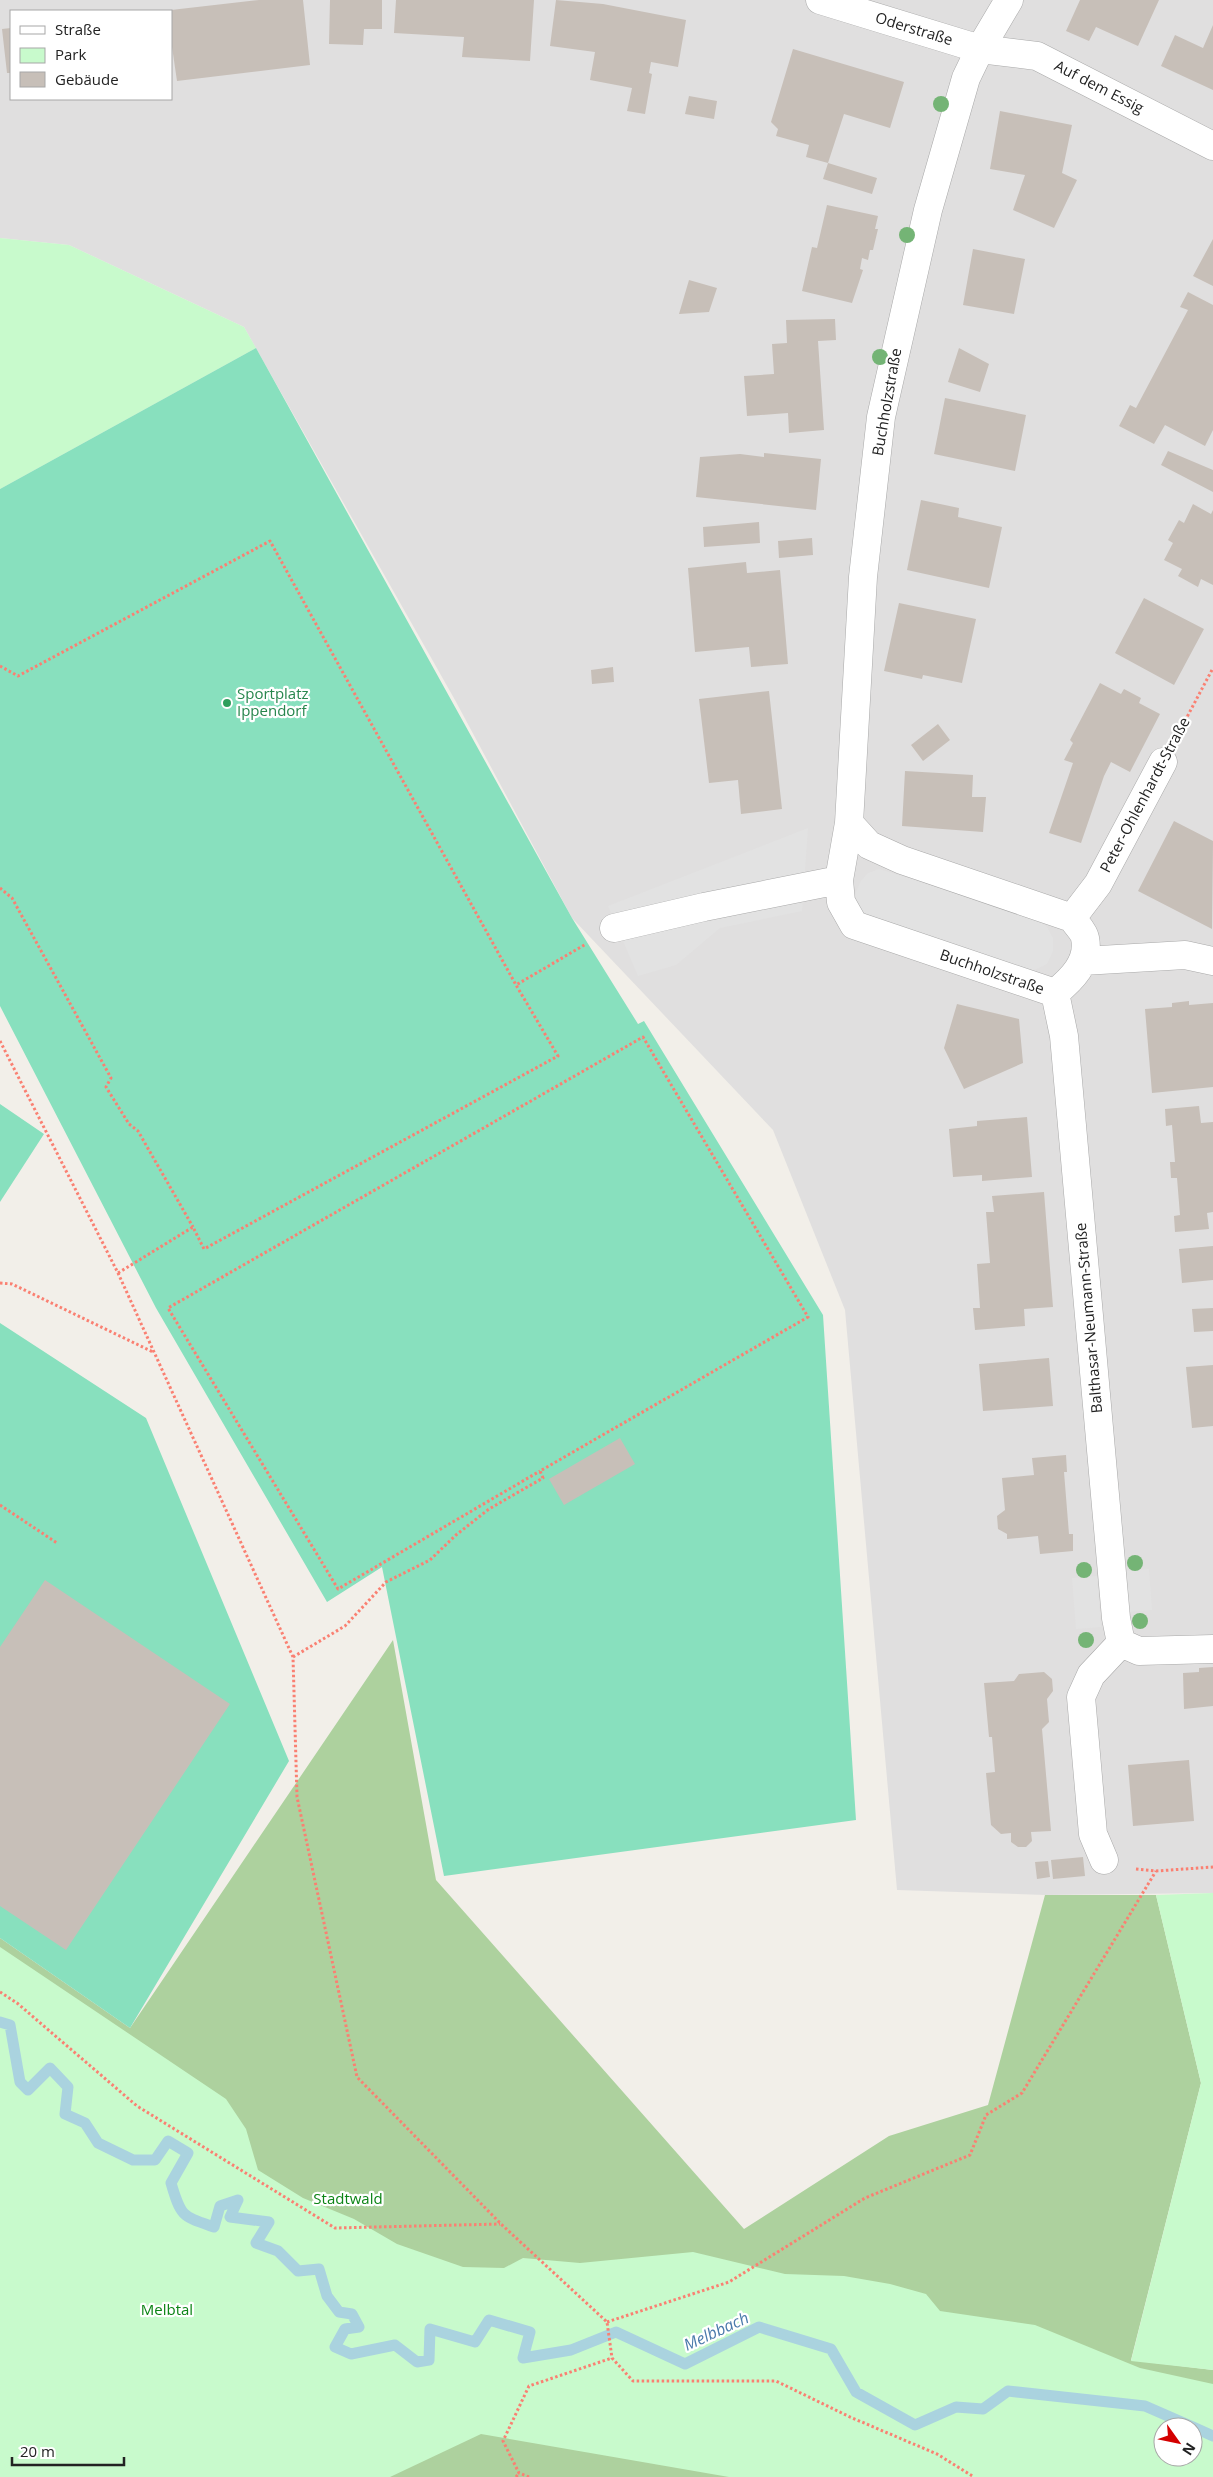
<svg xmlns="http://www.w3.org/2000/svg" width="1213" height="2477" viewBox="0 0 1213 2477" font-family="'Open Sans',sans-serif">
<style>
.residential{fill:#e0dfdf;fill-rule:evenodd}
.forest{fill:#add19e;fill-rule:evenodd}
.park{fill:#c8facc;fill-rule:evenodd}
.pitch{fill:#88e0be}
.parking{fill:#e2e2e2}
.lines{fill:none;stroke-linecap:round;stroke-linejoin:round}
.stream{stroke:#aad3df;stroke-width:11}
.building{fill:#c7bfb8}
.minor-casing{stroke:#a9a9a9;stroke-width:29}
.path{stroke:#fa8072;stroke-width:3;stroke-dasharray:2.5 2.5;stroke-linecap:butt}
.minor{stroke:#fff;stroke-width:28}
.tree{fill:#74b475}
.leisure-dot{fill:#2e9e5b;stroke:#fff;stroke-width:2}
.labels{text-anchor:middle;stroke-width:4.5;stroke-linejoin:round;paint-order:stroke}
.street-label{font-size:15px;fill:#222;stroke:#fff}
.leisure-label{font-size:15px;fill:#27864d;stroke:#fff;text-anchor:start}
.park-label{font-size:15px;fill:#0c8416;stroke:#fff}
.water-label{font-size:16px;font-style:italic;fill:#4a7aab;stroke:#fff}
</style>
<rect width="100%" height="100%" fill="#f2efe9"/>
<!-- residential -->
<path class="residential" d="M0,0h1213v1893l-168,2 -148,-5 -52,-580 -72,-180 -201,-212 -117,-218 -211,-373 -175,-82 -69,-7zM11,11h160v88h-160z"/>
<!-- forest -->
<path class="forest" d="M393,1640l43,240 308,349 145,-93 99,-31 57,-210h111l45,188 -70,277 82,10v107h-1213v-539l130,90zM1163,2427h30v30h-30z"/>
<!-- park -->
<path class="park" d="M0,238l69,7 175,82 12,21 -256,141z
M1213,1893v477l-82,-9 70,-278 -45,-188z
M0,1947l226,152 20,30 12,41 45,28 51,21 43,25 66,23 41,1 19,-10 57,5 113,-11 92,22 59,2 46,8 36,10 14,17 95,14 105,43 73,16v93h-484l-248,-43 -91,43h-390zM1163,2427h30v30h-30z"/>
<!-- pitch -->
<path class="pitch" d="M256,348l316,570 66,106 6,-3 179,294 33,505 -412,56 -62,-309 -55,35 -171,-294 -156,-302v-517z
M0,1104l44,30 -44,68z
M0,1323l146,95 143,343 -159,267 -130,-90z"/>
<!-- parking -->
<path class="parking" d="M808,828l-6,83 -82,17 -44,37 -38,11 -30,-70z
M879,869l158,50 10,8 6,11v13l-6,13 -19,9 -162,-52 -10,-20v-9l5,-11 7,-8z
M1149,1569l3,41 -25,2 -4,-41z
M1097,1576l4,51 -25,2 -4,-51z"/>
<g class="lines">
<!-- stream -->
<path class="stream" d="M0,2022l10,3 10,57 8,8 22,-22 18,19 -3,27 20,9 13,20 35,17h22l13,-19 20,12 -17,30c10,34 11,33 43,44l6,-21 18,-6 -8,17 39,5 -13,21 22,8 20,20 21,-2 8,27 12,16 13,2 7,13 -14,2 -10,18 16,7 44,-9 22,17 12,-2 1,-31 45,13 14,-22 41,12 -7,26 48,-8 45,-18 69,32 74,-37 72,22 25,43 59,33 41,-18 27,2 25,-18 137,15 48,21
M1193,2427l20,9"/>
</g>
<!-- building -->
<path class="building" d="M259,0h44l7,65 -133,16 -6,-41v-30z
M330,0h52v29h-18l-1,16 -34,-1z
M396,0h138l-4,61 -68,-4 2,-20 -70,-4z
M556,0l47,4 83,16 -8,47 -27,-5 -2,11 3,1 -7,40 -18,-3 5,-23 -42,-8 5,-28 -45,-6z
M1080,0h79l-21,46 -42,-19 -7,14 -23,-10z
M1213,25v65l-52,-24 14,-31 28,13z
M11,28v45h-4l-5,-44z
M793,49l111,33 -14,46 -46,-14 -16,49 49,15 -5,16 -49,-15 5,-16 -22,-6 3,-12 -33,-9 2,-7 -7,-7z
M689,96l28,5 -3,18 -29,-5z
M1000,111l72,14 -10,48 15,7 -23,48 -41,-18 12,-35 -35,-6z
M827,205l51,11 -3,13h3l-5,21h-3l-2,10 -6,-2 -2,11 3,1 -11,33 -50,-12 10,-44 5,1z
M1213,239v47l-20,-10z
M973,249l52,10 -11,55 -51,-9z
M689,280l28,8 -8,24 -30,2z
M1188,292l25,13v125l-8,16 -40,-21 -11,19 -35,-18 11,-21 6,3 52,-98 -8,-3z
M835,319l1,21 -18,1 6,89 -35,3 -1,-20 -41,3 -3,-40 30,-2 -2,-30 15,-1 -1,-23z
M959,348l30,16 -9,28 -32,-10z
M945,398l81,17 -11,56 -81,-17z
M1168,451l45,19v22l-52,-27z
M764,453l57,6 -5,51 -120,-13 4,-40 40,-3 24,3z
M921,500l38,8 -1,9 44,10 -13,61 -82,-18z
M1193,504l18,10 2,-4v75l-12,-6 -3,8 -20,-11 4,-7 -18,-9 9,-17 -5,-3 11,-20 5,3z
M759,522l1,21 -56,4 -1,-20z
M812,538l1,17 -34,3 -1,-17z
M746,562l1,11 33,-3 8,94 -37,3 -2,-20 -54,5 -7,-84z
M1144,598l60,31 -30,56 -59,-32z
M899,603l77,16 -14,64 -39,-8 -1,4 -38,-8z
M613,667l1,15 -22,2 -1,-14z
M1100,683l21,11 3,-5 17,9 -2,5 21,11 -30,58 -19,-10 -7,14 -23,67 -32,-10 24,-70 -9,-3 9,-17 -3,-3z
M769,691l13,118 -41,5 -3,-34 -29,3 -10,-84z
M938,724l12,16 -27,21 -12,-16z
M905,771l68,4 -1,22h14l-3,35 -81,-6z
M1174,821l39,20 -1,88 -74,-38z
M1189,1001v4l24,-2v84l-61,6 -7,-84 27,-2v-4z
M957,1004l62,15 4,44 -59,26 -20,-41z
M1199,1106l2,17 12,-1v90l-6,1 2,16 -34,3 -1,-16 6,-1 -3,-37h-6l-1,-16h5l-3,-37 -6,1 -1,-17z
M1027,1117l5,60 -50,4v-6l-29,2 -4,-48 28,-3v-5z
M1044,1192l9,115 -29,2 1,17 -50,4 -2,-22h7l-3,-44 13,-1 -4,-51h8l-2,-16z
M1213,1246v34l-31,3 -3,-34z
M1213,1308v23l-19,1 -2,-23z
M1049,1358l4,48 -70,5 -4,-47z
M1213,1365v61l-21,2 -6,-61z
M620,1438l15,26 -71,41 -15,-26z
M1066,1455l1,17h-3l5,62h4v17l-33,3 -2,-18 -31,3v-5l-9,-5 -1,-13 8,-6 -3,-32 32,-3 -2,-17z
M45,1580l185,124 -164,246 -66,-44v-259z
M1213,1667v39l-29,3 -1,-36 16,-1v-4z
M1044,1672l8,7 1,12 -6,8 2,23 -7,7 9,102 -20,1 1,9 -6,6h-8l-7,-5v-9l-10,1 -10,-9 -5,-52 9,-1 -3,-35h-3l-5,-54 30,-2 5,-7z
M1189,1760l5,61 -61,5 -5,-61z
M1083,1857l2,19 -32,3 -2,-19z
M1048,1861l2,16 -13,2 -2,-17z"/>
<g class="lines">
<defs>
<path id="minor" d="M820,0l160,49 57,7 176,90
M1009,0l-29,49 -14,29 -38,132 -47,207 -18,160 -14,246 -10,57 2,22 13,23 201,68
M849,823l20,22 33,15 170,58c4,6 12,14 13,20 5,24 -14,42 -30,55
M1072,918l26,-34 65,-122
M614,928l90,-21 135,-27
M1083,961l102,-6 28,6
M1055,993l9,43 52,582 5,25 18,8 74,-2
M1104,1860l-11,-26 -12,-137 10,-22 30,-32"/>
</defs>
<!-- minor casing -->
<use href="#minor" class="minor-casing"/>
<!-- path -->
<path class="path" d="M0,666l18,10 252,-135 246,444
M1178,734l35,-66
M0,888l12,10 99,180 -5,9 23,37 9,7 55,96
M0,1041l118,232 175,384 4,140 60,280 144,147 106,98 5,36 21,23h143l74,36 87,37 37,23
M118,1273l75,-46 11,22 354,-193 -42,-71 70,-41
M0,1283l12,1 141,68
M0,1505l57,38
M293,1657l52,-31 41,-44 44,-22 26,-25 33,-26 54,-31 -3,-7 268,-154 -165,-280 -475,271 170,281 202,-118
M1136,1869l20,2 57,-4
M0,1992l17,11 120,103 198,122 165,-4
M607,2322l122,-40 136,-84 105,-43 16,-40 36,-22 134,-222
M516,2477l3,-4
M529,2477l-10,-4 -16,-32 26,-55 83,-28"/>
<!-- minor -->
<use href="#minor" class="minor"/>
</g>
<!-- trees -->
<g class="tree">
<circle cx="941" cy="104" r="8"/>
<circle cx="907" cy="235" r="8"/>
<circle cx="880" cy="357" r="8"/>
<circle cx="1135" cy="1563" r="8"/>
<circle cx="1084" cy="1570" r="8"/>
<circle cx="1140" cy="1621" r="8"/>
<circle cx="1086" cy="1640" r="8"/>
</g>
<!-- markers -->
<circle class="leisure-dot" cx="227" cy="703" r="5"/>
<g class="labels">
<!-- street labels -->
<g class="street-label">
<text transform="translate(914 29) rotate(17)" y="5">Oderstraße</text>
<text transform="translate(1099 87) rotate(27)" y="5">Auf dem Essig</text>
<text transform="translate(887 402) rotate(-80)" y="5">Buchholzstraße</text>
<text transform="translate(1145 795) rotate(-62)" y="5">Peter-Ohlenhardt-Straße</text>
<text transform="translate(992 972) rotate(19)" y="5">Buchholzstraße</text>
<text transform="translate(1089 1318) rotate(-95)" y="5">Balthasar-Neumann-Straße</text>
</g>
<!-- leisure labels -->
<g class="leisure-label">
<text x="237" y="699">Sportplatz<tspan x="237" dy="17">Ippendorf</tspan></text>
</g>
<!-- park labels -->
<g class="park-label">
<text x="348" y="2204">Stadtwald</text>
<text x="167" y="2315">Melbtal</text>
</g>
<!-- water labels -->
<g class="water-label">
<text transform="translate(716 2331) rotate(-25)" y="6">Melbbach</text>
</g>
</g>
<!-- legend -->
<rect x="10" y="10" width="162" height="90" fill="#ffffff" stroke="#a7a7a7"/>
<rect x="20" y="26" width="25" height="8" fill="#ffffff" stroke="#a7a7a7"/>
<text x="55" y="35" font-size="15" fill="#222222">Straße</text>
<rect x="20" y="48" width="25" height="15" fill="#c8facc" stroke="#a7a7a7"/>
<text x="55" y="60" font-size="15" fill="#222222">Park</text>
<rect x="20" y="72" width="25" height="15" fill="#c7bfb8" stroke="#a7a7a7"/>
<text x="55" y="85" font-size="15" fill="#222222">Gebäude</text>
<!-- north arrow -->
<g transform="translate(1178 2442) rotate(123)"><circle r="24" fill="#ffffff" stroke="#a7a7a7"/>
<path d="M0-4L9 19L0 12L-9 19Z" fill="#d40000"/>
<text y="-8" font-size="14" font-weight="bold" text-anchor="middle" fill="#222222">N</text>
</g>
<!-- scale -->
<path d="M12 2457v8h112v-8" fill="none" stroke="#222222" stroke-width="2.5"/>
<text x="20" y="2457" font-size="15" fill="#222222" stroke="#ffffff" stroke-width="4" paint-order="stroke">20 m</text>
</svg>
